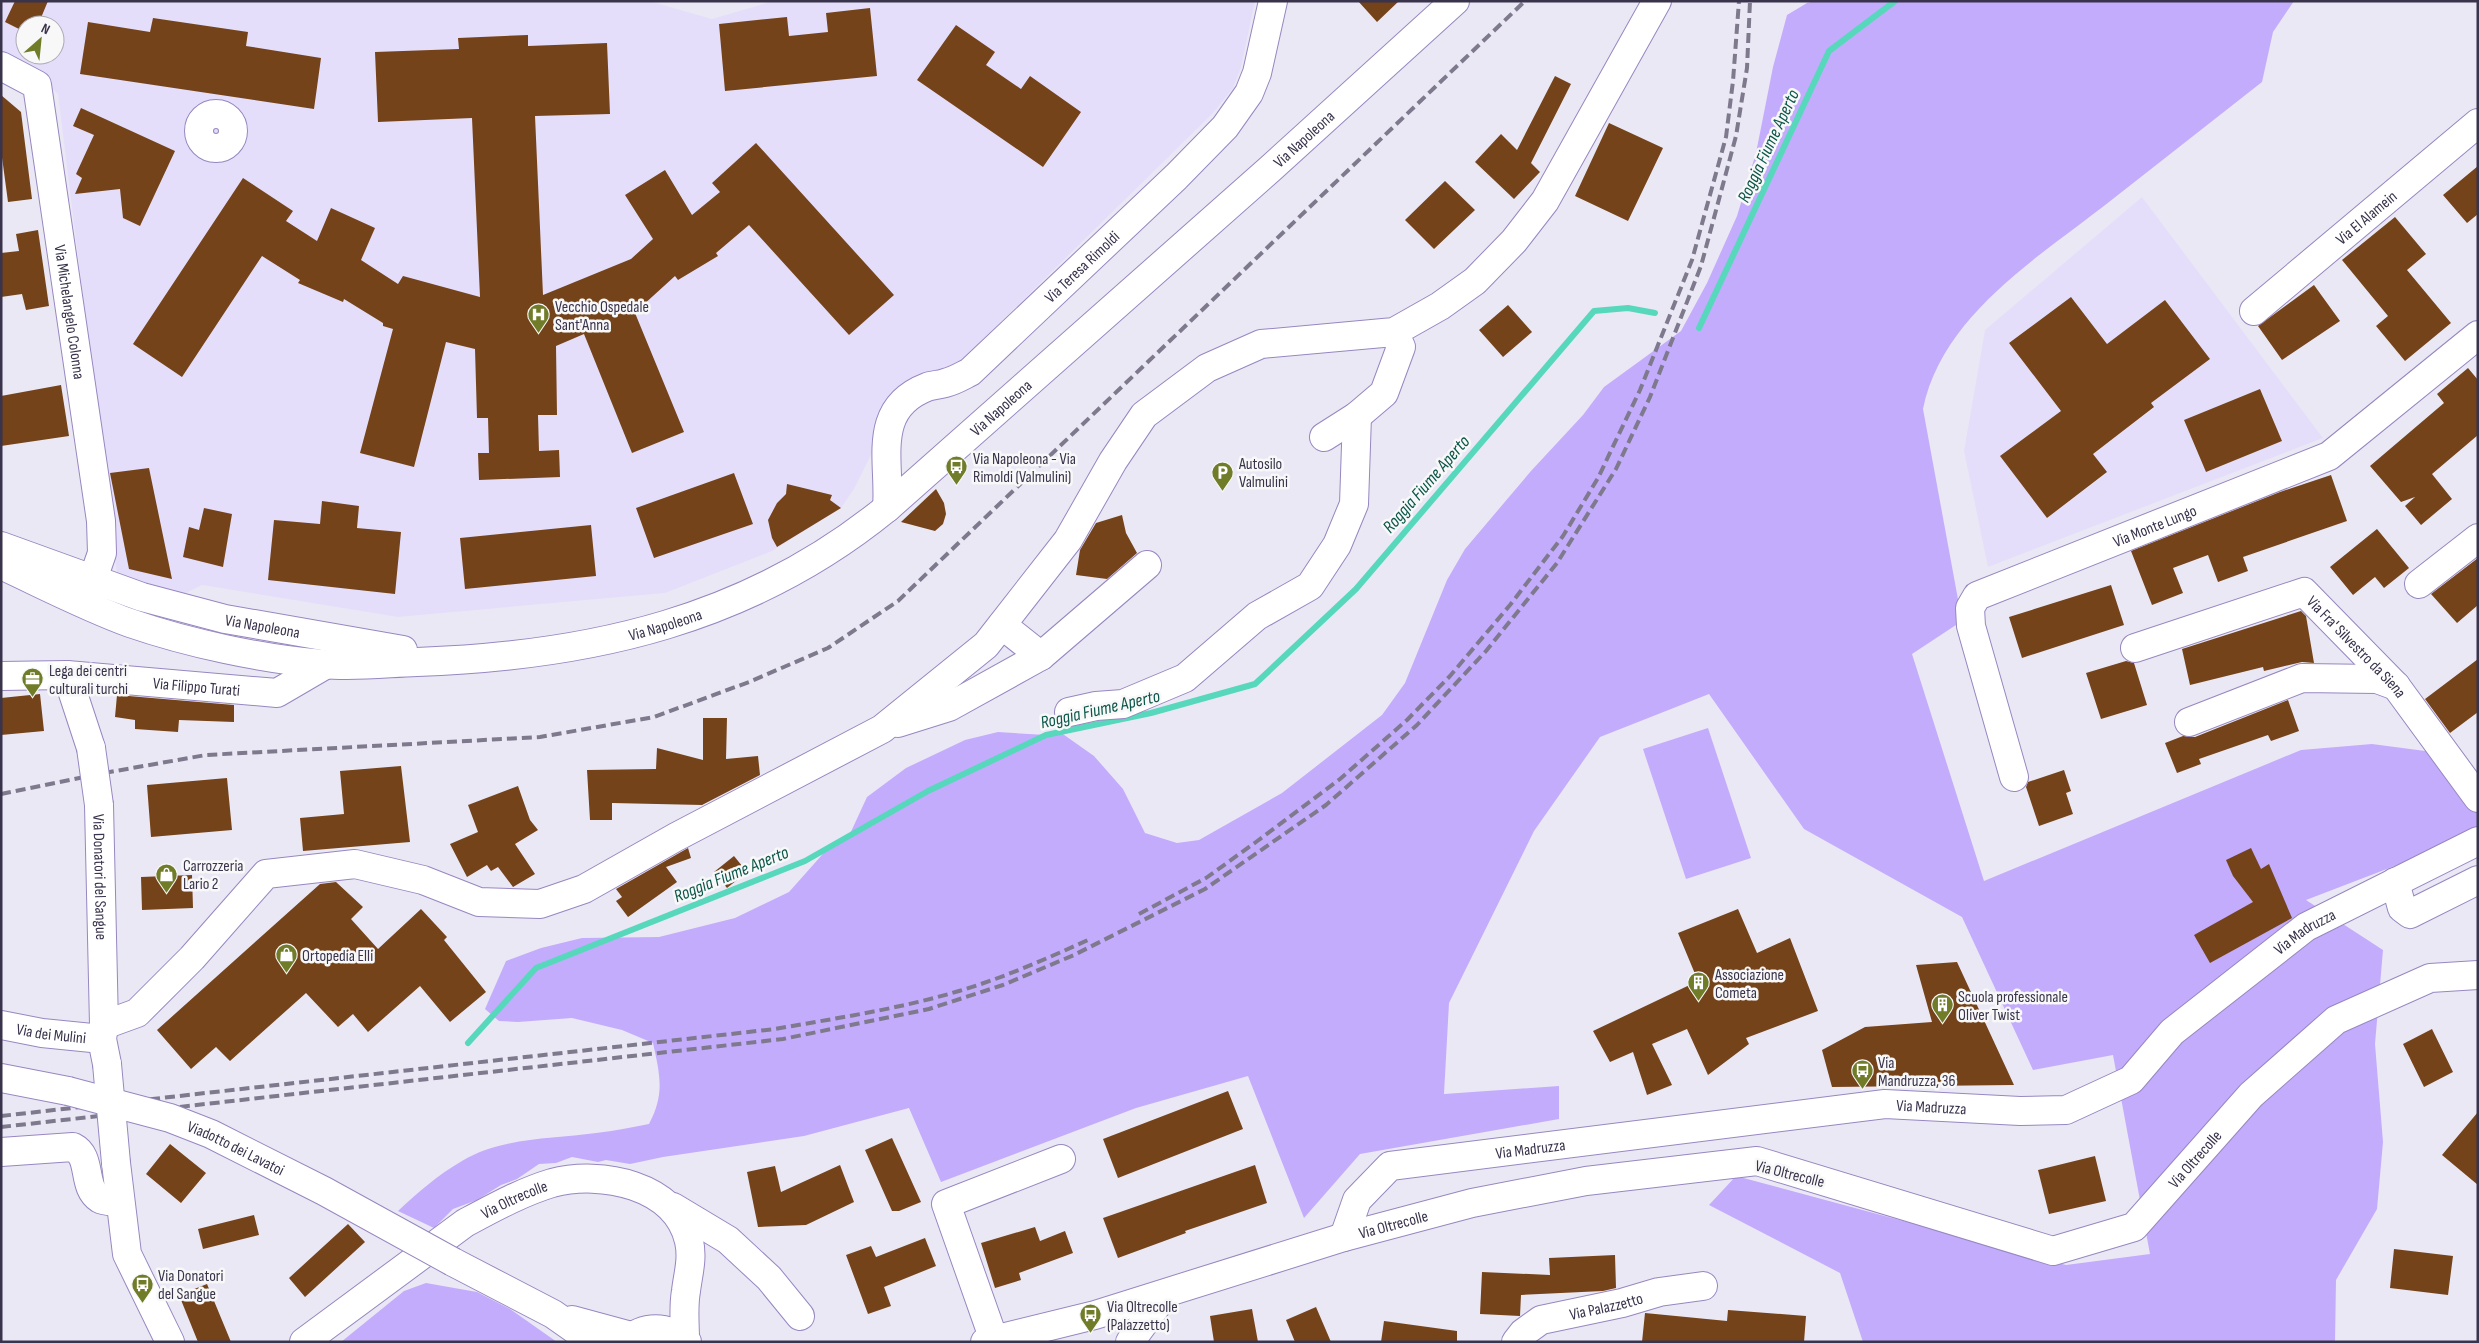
<svg xmlns="http://www.w3.org/2000/svg" width="2479" height="1343" viewBox="0 0 2479 1343" font-family="'Sofia Sans Condensed',sans-serif">
<style>
.built{fill:#e5defa;fill-rule:evenodd}
.green{fill:#c3acfc}
.lines{fill:none;stroke-linecap:round;stroke-linejoin:round}
.stream{stroke:#57d8bc;stroke-width:6}
.building{fill:#74431a}
.minor-casing{stroke:#9787c1;stroke-width:30}
.major-casing{stroke:#9787c1;stroke-width:30}
.minor{stroke:#fff;stroke-width:28}
.major{stroke:#fff;stroke-width:28}
.rail{stroke:#7e798d;stroke-width:4;stroke-dasharray:10 5;stroke-linecap:butt}
.minor-bridge-casing{stroke:#9787c1;stroke-width:30;stroke-linecap:butt}
.major-bridge-casing{stroke:#9787c1;stroke-width:30;stroke-linecap:butt}
.minor-bridge{stroke:#fff;stroke-width:28}
.major-bridge{stroke:#fff;stroke-width:28}
.labels{text-anchor:middle;stroke-width:5;stroke-linejoin:round;paint-order:stroke}
.street-label{font-size:16px;fill:#39334b;stroke:#f8f8f8}
.poi-label{font-size:16px;fill:#39334b;stroke:#f8f8f8;text-anchor:start}
.water-label{font-size:18px;font-style:italic;fill:#0a5649;stroke:#f8f8f8}
</style>
<rect width="100%" height="100%" fill="#ebe8f5"/>
<!-- built -->
<path class="built" d="M1,1h648l63,18 61,-18h482l-14,66 -8,21 -20,25 -253,249 -87,89 -19,38 -13,19 -69,43 -107,42 -267,24 -196,-32 -22,11 -63,-22 -59,-480 -14,-13 -43,-20zM25,25h30v30h-30z
M2142,197l181,241 -335,129 -24,-116 21,-121zM2071,297l36,47 58,-44 45,59 -59,44 3,5 -61,46 14,19 -60,45 -46,-62 60,-45 -52,-68zM2260,389l22,52 -76,31 -22,-52z"/>
<!-- green -->
<path class="green" d="M1815,1h479l-21,31 -11,50c-51,40 -102,80 -153,120 -70,55 -167,113 -186,207l39,212 -50,33 72,227 317,-131 71,-6 76,10 30,58v22l-172,66 77,50 -8,94 8,98 -6,67 -41,71 -1,62h-472l-23,-69 -131,-68 27,-29 330,89 84,-11 -37,-199 -80,15 -71,-153 -158,-88 -95,-135 -109,43 -66,94 -85,172 -5,91 115,-8v33l-199,35 -56,64 -56,-142 -112,32 -195,74 -32,-74 -105,28 -141,21 -33,7 -24,-4 -8,2 -26,-5 -16,6 -17,1 -22,15 -16,6 -24,15 -24,9 -19,19 -36,-17c19,-18 41,-37 64,-50 40,-24 90,-22 134,-28 18,-2 36,-6 53,-9 16,-30 11,-49 4,-81l-31,-13 -50,-12 -54,4 -19,-1 -14,-12 21,-48 35,-13 41,-10 77,-1 76,-19 54,-26 40,-45 20,-11 18,-39 39,-29 59,-28 33,-8 48,3 14,-3 34,24 29,33 22,44 32,10 22,-3 83,-47 100,-78 23,-32 42,-103 18,-31 66,-78 52,-56 21,-28 77,-56 26,-48 30,-67 19,-63 17,-86 14,-52 20,-12z
M1708,728l43,130 -65,21 -43,-130z
M426,1283l51,9 33,17 47,33h-216l63,-51z"/>
<g class="lines">
<!-- stream -->
<path class="stream" d="M1699,328l130,-277 66,-50
M468,1043l68,-75 269,-107 123,-70 118,-56 105,-22 104,-29 101,-95 238,-278 34,-3 27,5"/>
</g>
<!-- building -->
<path class="building" d="M15,1h33l-10,24h-13v7l-20,-10z
M1358,1h41l-22,21z
M870,8l7,68 -152,15 -6,-67 68,-7 2,19 39,-4 -2,-19z
M153,18l95,14 -2,14 75,12 -7,51 -234,-35 8,-52 62,10z
M956,25l39,27 -9,13 35,24 9,-13 51,36 -38,55 -126,-87z
M528,35v11l79,-3 3,71 -75,2 8,179 88,-36 22,-20 -28,-44 40,-25 27,45 28,-23 -8,-9 44,-40 138,152 -45,40 -100,-110 -33,28 2,3 -40,24 -3,-4 -33,30 2,3 -9,4 49,119 -52,21 -48,-119 -28,12 1,69h-19l1,36 20,-1 1,27 -81,3 -1,-27h11l-1,-35h-11l-2,-69 -29,-7 -32,125 -54,-14 33,-124 -10,-3v-3l-39,-24 -1,3 -45,-19 2,-3 -38,-24 -80,121 -49,-33 110,-166 50,33 -7,10 31,20 14,-33 44,20 -14,32 37,24 5,-8 77,21 -8,-179 -94,4 -3,-70 84,-3 -1,-11z
M1555,76l16,8 -40,79 9,9 -26,27 -39,-37 26,-28 16,16z
M1,95l20,17 11,87 -24,3 -7,-52z
M81,108l94,43 -35,75 -17,-8 -3,-29 -45,5 7,-16 -6,-4 18,-39 -21,-9z
M1609,123l54,25 -35,73 -53,-25z
M2478,166v48l-11,9 -24,-28z
M1445,181l30,29 -41,39 -29,-29z
M2395,217l31,37 -19,16 44,53 -46,38 -29,-35 12,-10 -46,-56z
M38,230l11,76 -23,4 -4,-16 -21,3v-44l18,-2 -3,-17z
M2314,285l26,36 -58,39 -24,-34z
M2071,297l36,47 58,-44 45,59 -59,44 3,4 -61,47 14,18 -60,46 -47,-62 61,-45 -52,-68z
M1508,305l24,27 -29,25 -24,-27z
M2468,368l10,12v55l-46,39 20,25 -31,26 -16,-19 10,-9 -14,5 -31,-36 74,-63 -7,-9z
M61,385l8,51 -68,10v-50z
M2260,389l22,52 -76,31 -22,-52z
M149,468l23,111 -43,-10 -19,-96z
M734,473l19,51 -99,34 -18,-50z
M2331,475l16,46 -104,36 5,14 -30,11 -10,-27 -35,13 10,25 -31,12 -21,-54 149,-59z
M787,484l45,11 -2,5 11,8 -64,39 -5,-9 -4,-18 9,-17 9,-9z
M936,489l8,14 2,11 -3,10 -8,7 -34,-9z
M322,501l37,5 -2,22 44,4 -6,62 -127,-14 6,-60 46,4z
M204,508l28,6 -9,53 -40,-10 6,-30 10,3z
M1122,515l4,18 11,20 -30,26 -31,-4 4,-25 16,-27z
M591,525l5,51 -131,13 -5,-51z
M2377,529l32,39 -25,20 -9,-11 -22,18 -23,-28z
M2478,558v47l-21,18 -26,-29z
M2111,585l13,40 -102,33 -13,-41z
M2301,611l5,5 8,47 -12,-1 -38,9 -1,-4 -73,18 -8,-36z
M2478,659v53l-28,21 -25,-34z
M2126,661l8,2 13,42 -46,14 -15,-46z
M40,694l4,37 -43,4v-37z
M117,695l117,10v17l-55,-2 -1,12 -43,-3v-9l-20,-3z
M2288,700l11,31 -28,10 -3,-6 -69,24 2,5 -24,9 -12,-30 18,-7 12,1z
M703,718h24l-1,41 32,-3 2,19 -58,30 -90,-2v17h-22l-3,-50 69,-1 1,-21 46,12z
M401,766l9,76 -107,9 -3,-33 44,-4 -4,-43z
M2064,770l7,21 -5,2 7,21 -34,12 -13,-39 2,-5z
M227,778l5,52 -81,7 -4,-52z
M518,786l12,34 8,10 -23,14 20,30 -22,13 -15,-20 -7,4 -4,-6 -20,12 -17,-33 28,-12 -10,-27z
M688,848l3,10 -25,9 11,15 -49,35 -12,-16 6,-4 -6,-8z
M2251,848l10,21 8,-5 23,54 -82,45 -16,-28 59,-33 -20,-26 -7,-16z
M734,856l13,16 -20,16 -13,-16z
M192,875l1,33 -51,2 -1,-33z
M336,882l27,25 -12,12 27,30 43,-40 26,28 -3,3 42,52 -36,30 -30,-36 -52,46 -15,-18 -15,13 -32,-34 -76,68 -14,-14 -25,22 -34,-39 163,-146z
M1738,909l19,44 33,-15 28,73 -72,27 3,6 -41,31 -21,-46 -35,15 20,41 -25,10 -14,-43 -23,10 -17,-31 105,-50 -20,-48z
M1957,962l57,123 -182,2 -10,-37 43,-23 67,-5 -16,-57z
M2432,1029l21,43 -29,15 -21,-43z
M1228,1091l15,38 -125,49 -15,-39z
M2478,1112v73l-36,-30z
M892,1138l29,64 -22,9h-7l-27,-61z
M170,1144l36,29 -25,30 -35,-29z
M2095,1156l11,45 -57,13 -11,-44z
M840,1165l14,37 -48,23 -48,2 -11,-55 28,-6 6,26z
M1255,1165l12,38 -82,28 1,2 -68,25 -15,-40z
M254,1215l5,20 -56,14 -5,-20z
M348,1224l17,18 -60,55 -16,-19z
M1035,1227l5,14 25,-10 8,22 -54,20 2,7 -26,8 -14,-45z
M925,1238l11,28 -52,21 7,19 -23,8 -22,-59 25,-9 5,11z
M2394,1249l59,7 -5,39 -58,-7z
M1615,1255l1,33 -13,3 -82,4 -1,21 -40,-2 2,-42 68,3 -1,-17z
M207,1284l24,58h-33l-19,-47z
M1316,1307l15,35h-36l-9,-22z
M1252,1309l6,33h-44l-4,-26z
M1728,1310l78,6 -2,26h-162l3,-29 82,8z
M1384,1321l73,10v11h-76z"/>
<g class="lines">
<defs>
<g id="minor">
<path id="s1" d="M1,66l36,19 64,436 1,32 -9,26"/>
<circle cx="216" cy="131" r="17"/>
<path id="s2" d="M2254,311l224,-188"/>
<path d="M1324,437l33,-21 27,-23 17,-46 -7,-15"/>
<path id="s3" d="M887,508c4,-45 -17,-99 40,-121 5,-2 12,-2 18,-4 9,-2 17,-7 25,-11l206,-195 49,-50 24,-34 8,-20 16,-72"/>
<path d="M2419,584l59,-46"/>
<path d="M1002,625l39,31"/>
<path id="s4" d="M2135,648l169,-56 92,94 82,112"/>
<path d="M67,675l24,73"/>
<path id="s5" d="M1,676l66,-1 210,18 48,-28"/>
<path d="M1069,712l27,-6 27,-2 62,-26 72,-62 53,-30 27,-41 17,-41 3,-88"/>
<path d="M2189,722l113,-44 75,1 19,7"/>
<path d="M898,723l51,-16 92,-51 106,-91"/>
<path id="s6" d="M2014,777l-43,-151 -1,-18 7,-12 352,-140 149,-121"/>
<path id="s7" d="M99,805l5,220 -2,14 5,25"/>
<path d="M2395,882l7,26 8,6 68,-34"/>
<path id="s8" d="M1,1025l41,8 60,6"/>
<path d="M104,1025l33,-12 55,-55 74,-84 89,-10 68,16 56,22 61,2 44,-15 92,-52 206,-108 104,-84 82,-105 45,-79 31,-46 63,-47 54,-24 133,-12 46,-26 35,-25 39,-40 31,-40 112,-200"/>
<path d="M1,1152l72,-5c20,10 8,40 27,52 5,3 15,2 20,3"/>
<path d="M116,1163l11,91 43,88"/>
<path d="M673,1207l55,33 41,38 31,38"/>
<path id="s9" d="M1344,1237l13,-37 33,-34 495,-62 135,7 46,-1 65,-30 41,-48 134,-105 172,-86"/>
<path d="M994,1340l-48,-136 115,-45"/>
<path id="s10" d="M304,1342l161,-119c28,-15 57,-31 87,-40 49,-13 124,2 137,58 4,18 -1,33 -3,50 -3,16 -1,33 -1,49"/>
<path d="M1130,1342l35,-48"/>
<path id="s11" d="M1516,1342l7,-9 18,-13 81,-17 37,-11 44,-6"/>
</g>
<g id="major">
<path id="s12" d="M1,546l141,51 83,22 178,31"/>
<path id="s13" d="M1,565c43,20 85,42 129,58 58,20 132,36 193,41 31,3 64,-1 94,-2 174,-6 333,-42 470,-154l383,-339 185,-168"/>
<path d="M1,1078l67,13"/>
<path d="M453,1262l100,52 40,28"/>
<path d="M572,1320l59,16"/>
<path d="M625,1342c19,-17 42,-17 62,0"/>
<path id="s14" d="M985,1342l110,-27 249,-78 128,-34 114,-22 171,-20 296,90 81,-24 117,-132 85,-75 94,-42 48,-3"/>
</g>
</defs>
<!-- minor casing -->
<use href="#minor" class="minor-casing"/>
<!-- major casing -->
<use href="#major" class="major-casing"/>
<!-- minor -->
<use href="#minor" class="minor"/>
<!-- major -->
<use href="#major" class="major"/>
<!-- rail -->
<path class="rail" d="M1,794l103,-21 102,-18 334,-18 114,-20 95,-35 79,-34 70,-47 627,-600
M1139,914l67,-36 50,-36 84,-63 67,-59 43,-44 60,-71 53,-69 35,-58 42,-88 52,-130 34,-123 7,-56 6,-80
M1,1116l774,-87c62,-11 124,-20 184,-38 44,-13 87,-32 129,-51
M1,1127l782,-88 146,-30 74,-24 71,-30 131,-66 121,-84 91,-80 69,-74 71,-88 59,-94 34,-72 51,-131 35,-130 11,-68 3,-67"/>
<defs>
<path id="minor-bridge" d="M91,748l8,57
M107,1064l9,99"/>
<g id="major-bridge">
<path id="s15" d="M68,1091l102,27 41,16 113,57 129,71"/>
</g>
</defs>
<!-- minor-bridge casing -->
<use href="#minor-bridge" class="minor-bridge-casing"/>
<!-- major-bridge casing -->
<use href="#major-bridge" class="major-bridge-casing"/>
<!-- minor-bridge -->
<use href="#minor-bridge" class="minor-bridge"/>
<!-- major-bridge -->
<use href="#major-bridge" class="major-bridge"/>
</g>
<!-- icons -->
<defs>
<symbol id="hospital-pin" viewBox="-11 -11 22 30"><path d="M0 17L-7.5 6A9.5 9.5 0 1 1 7.5 6Z" fill="#707c28" stroke="#f8f8f8"/><path d="M-5-5h3v3.5h4V-5h3V5h-3V1.5h-4V5h-3Z" fill="#fff"/></symbol>
<symbol id="bus-pin" viewBox="-11 -11 22 30"><path d="M0 17L-7.5 6A9.5 9.5 0 1 1 7.5 6Z" fill="#707c28" stroke="#f8f8f8"/><path d="M-5-6H5V4H4V6H2V4H-2V6H-4V4H-5ZM-3.5-4V0h7V-4ZM-3.5 1.2v1.5H-2V1.2ZM2 1.2v1.5H3.5V1.2Z" fill="#fff"/></symbol>
<symbol id="parking-pin" viewBox="-11 -11 22 30"><path d="M0 17L-7.5 6A9.5 9.5 0 1 1 7.5 6Z" fill="#707c28" stroke="#f8f8f8"/><path d="M-3.5-5.5H1a3.5 3.5 0 0 1 0 7H-1V5.5H-3.5ZM-1-3.4V-.6H.8a1.4 1.4 0 0 0 0-2.8Z" fill="#fff"/></symbol>
<symbol id="office-pin" viewBox="-11 -11 22 30"><path d="M0 17L-7.5 6A9.5 9.5 0 1 1 7.5 6Z" fill="#707c28" stroke="#f8f8f8"/><path d="M-6-3h4V-5.5h4V-3h4V5H-6ZM-1-4.5V-3h2v-1.5ZM-6 0V1H6V0Z" fill="#fff"/></symbol>
<symbol id="shop-pin" viewBox="-11 -11 22 30"><path d="M0 17L-7.5 6A9.5 9.5 0 1 1 7.5 6Z" fill="#707c28" stroke="#f8f8f8"/><path d="M-5-2.5h2.3a2.7 3.5 0 0 1 5.4 0H5L5.5 6h-11ZM-1.5-2.5h3a1.5 2.3 0 0 0-3 0Z" fill="#fff"/></symbol>
<symbol id="building-pin" viewBox="-11 -11 22 30"><path d="M0 17L-7.5 6A9.5 9.5 0 1 1 7.5 6Z" fill="#707c28" stroke="#f8f8f8"/><path d="M-4-6H4V6H1V3H-1V6H-4ZM-2.5-4.3h1.7v1.8h-1.7ZM.8-4.3h1.7v1.8H.8ZM-2.5-1h1.7V.8h-1.7ZM.8-1h1.7V.8H.8Z" fill="#fff"/></symbol>
</defs>
<g fill-rule="evenodd">
<use href="#hospital-pin" x="526" y="302" width="25" height="34"/>
<use href="#bus-pin" x="944" y="454" width="25" height="34"/>
<use href="#parking-pin" x="1210" y="460" width="25" height="34"/>
<use href="#office-pin" x="20" y="666" width="25" height="34"/>
<use href="#shop-pin" x="154" y="862" width="25" height="34"/>
<use href="#shop-pin" x="274" y="942" width="25" height="34"/>
<use href="#building-pin" x="1686" y="970" width="25" height="34"/>
<use href="#building-pin" x="1930" y="992" width="25" height="34"/>
<use href="#bus-pin" x="1850" y="1058" width="25" height="34"/>
<use href="#bus-pin" x="130" y="1272" width="25" height="34"/>
<use href="#bus-pin" x="1078" y="1302" width="25" height="34"/>
</g>
<g class="labels">
<!-- street labels -->
<g class="street-label">
<text dy="6" stroke="none"><textPath href="#s13" startOffset="1494">Via Napoleona</textPath></text>
<text dy="6" stroke="none"><textPath href="#s2" startOffset="146">Via El Alamein</textPath></text>
<text dy="6" stroke="none"><textPath href="#s3" startOffset="338">Via Teresa Rimoldi</textPath></text>
<text dy="6" stroke="none"><textPath href="#s1" startOffset="270">Via Michelangelo Colonna</textPath></text>
<text dy="6" stroke="none"><textPath href="#s13" startOffset="1089">Via Napoleona</textPath></text>
<text dy="6" stroke="none"><textPath href="#s6" startOffset="380">Via Monte Lungo</textPath></text>
<text dy="6" stroke="none"><textPath href="#s13" startOffset="685">Via Napoleona</textPath></text>
<text dy="6" stroke="none"><textPath href="#s12" startOffset="274">Via Napoleona</textPath></text>
<text dy="6" stroke="none"><textPath href="#s4" startOffset="254">Via Fra' Silvestro da Siena</textPath></text>
<text dy="6" stroke="none"><textPath href="#s5" startOffset="196">Via Filippo Turati</textPath></text>
<text dy="6" stroke="none"><textPath href="#s7" startOffset="72">Via Donatori del Sangue</textPath></text>
<text dy="6" stroke="none"><textPath href="#s9" startOffset="1068">Via Madruzza</textPath></text>
<text dy="6" stroke="none"><textPath href="#s8" startOffset="51">Via dei Mulini</textPath></text>
<text dy="6" stroke="none"><textPath href="#s9" startOffset="632">Via Madruzza</textPath></text>
<text dy="6" stroke="none"><textPath href="#s15" startOffset="178">Viadotto dei Lavatoi</textPath></text>
<text dy="6" stroke="none"><textPath href="#s9" startOffset="228">Via Madruzza</textPath></text>
<text dy="6" stroke="none"><textPath href="#s14" startOffset="1280">Via Oltrecolle</textPath></text>
<text transform="translate(1790 1173) rotate(14)" y="6">Via Oltrecolle</text>
<text dy="6" stroke="none"><textPath href="#s10" startOffset="255">Via Oltrecolle</textPath></text>
<text dy="6" stroke="none"><textPath href="#s14" startOffset="425">Via Oltrecolle</textPath></text>
<text dy="6" stroke="none"><textPath href="#s11" startOffset="100">Via Palazzetto</textPath></text>
</g>
<!-- poi labels -->
<g class="poi-label">
<text x="555" y="312">Vecchio Ospedale<tspan x="555" dy="18">Sant'Anna</tspan></text>
<text x="973" y="464">Via Napoleona - Via<tspan x="973" dy="18">Rimoldi (Valmulini)</tspan></text>
<text x="1239" y="469">Autosilo<tspan x="1239" dy="18">Valmulini</tspan></text>
<text x="49" y="676">Lega dei centri<tspan x="49" dy="18">culturali turchi</tspan></text>
<text x="183" y="871">Carrozzeria<tspan x="183" dy="18">Lario 2</tspan></text>
<text x="302" y="961">Ortopedia Elli</text>
<text x="1715" y="980">Associazione<tspan x="1715" dy="18">Cometa</tspan></text>
<text x="1958" y="1002">Scuola professionale<tspan x="1958" dy="18">Oliver Twist</tspan></text>
<text x="1878" y="1068">Via<tspan x="1878" dy="18">Mandruzza, 36</tspan></text>
<text x="158" y="1281">Via Donatori<tspan x="158" dy="18">del Sangue</tspan></text>
<text x="1107" y="1312">Via Oltrecolle<tspan x="1107" dy="18">(Palazzetto)</tspan></text>
</g>
<!-- water labels -->
<g class="water-label">
<text transform="translate(1768 146) rotate(-65)" y="6">Roggia Fiume Aperto</text>
<text transform="translate(1426 484) rotate(-49)" y="6">Roggia Fiume Aperto</text>
<text transform="translate(1100 709) rotate(-13)" y="6">Roggia Fiume Aperto</text>
<text transform="translate(731 874) rotate(-22)" y="6">Roggia Fiume Aperto</text>
</g>
</g>
<!-- border -->
<rect width="2479" height="1343" fill="none" stroke="#39334b" stroke-width="5"/>
<!-- north arrow -->
<g transform="translate(40 40) rotate(27)"><circle r="24" fill="#f8f8f8" stroke="#aca9b3"/>
<path d="M0-4L9 19L0 12L-9 19Z" fill="#707c28"/>
<text y="-8" font-size="14" font-weight="bold" text-anchor="middle" fill="#39334b">N</text>
</g>
</svg>
